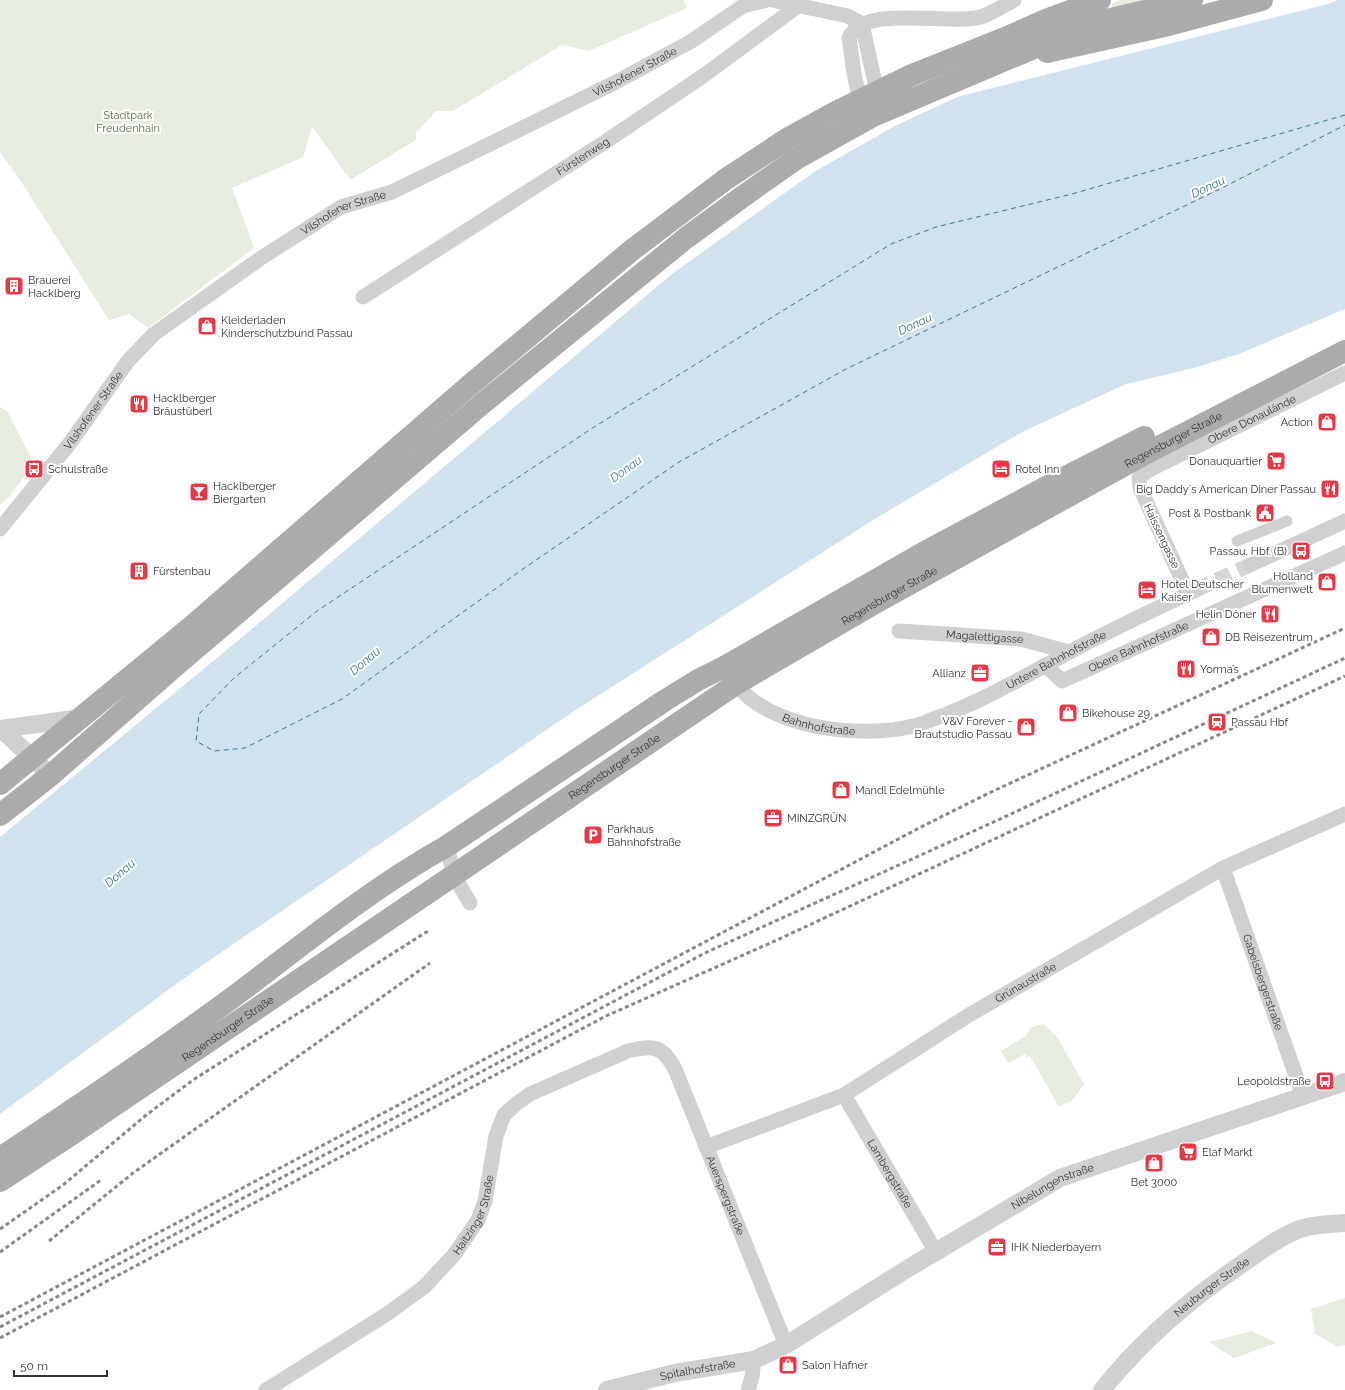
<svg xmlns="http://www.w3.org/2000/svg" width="1345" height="1390" viewBox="0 0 1345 1390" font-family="Raleway,sans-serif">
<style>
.green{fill:#e6ecdf}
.water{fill:#cfe2ee}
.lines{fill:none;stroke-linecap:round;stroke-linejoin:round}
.ferry{stroke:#3f7597;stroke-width:1;stroke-dasharray:5 4;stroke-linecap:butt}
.minor-tunnel{stroke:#d6d6d6;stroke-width:15;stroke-dasharray:15 8;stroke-linecap:butt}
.pedestrian{stroke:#d0d0d0;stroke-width:11}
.minor{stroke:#d0d0d0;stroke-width:15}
.tertiary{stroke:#d0d0d0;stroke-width:18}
.primary{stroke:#ababab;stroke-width:22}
.rail{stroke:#888;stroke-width:3;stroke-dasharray:4 3;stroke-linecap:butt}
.labels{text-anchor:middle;stroke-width:4;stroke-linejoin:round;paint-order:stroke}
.street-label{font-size:11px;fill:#333;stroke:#fff}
.park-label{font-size:11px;fill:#56703f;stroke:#fff}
.poi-label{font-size:11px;fill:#333;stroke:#fff;text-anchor:start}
.water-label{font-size:12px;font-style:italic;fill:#3f7597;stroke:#fff}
</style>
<rect width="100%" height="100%" fill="#fff"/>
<!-- green -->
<path class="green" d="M0,0h684l3,8 -98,43 -27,-6 -109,66h-17l-20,22v7l-66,40 -38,-54 -9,31 -71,31 22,60 -106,80 -19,-14 -20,6 -87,-137 -22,-31z
M1120,0h31l-39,10v-7z
M0,407l7,4 27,52 -25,34 -9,7z
M1044,1024l13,13 27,47 -11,16 -14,7 -29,-51 -3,2 -2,-4 -17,9 -7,-12 25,-15 4,-8z
M1345,1298v47l-7,2 -23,-13 -4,-25z
M1252,1331l24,12 -42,15 -25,-16z"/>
<!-- water -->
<path class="water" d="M1338,0h7v309l-106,45 -45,14 -68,16 -104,48 -149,88 -299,191 -380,260 -194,143v-277l246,-203 426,-360 142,-102 81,-46 62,-29 371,-93z"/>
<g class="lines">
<!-- ferry -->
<path class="ferry" d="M1345,115l-273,79 -136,33 -45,17 -297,183 -277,184 -83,67 -35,36 -3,27 18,10 31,-3 97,-49 181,-130 156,-107 167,-93 376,-181 123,-63"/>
<!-- minor-tunnel -->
<path class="minor-tunnel" d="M1196,590l54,-25"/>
<!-- pedestrian -->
<path class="pedestrian" d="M1237,541l50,-20"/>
<!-- minor -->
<g class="minor">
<path d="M772,0l76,16 14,8 15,68v8"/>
<path d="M866,108c-13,-20 -13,-48 -17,-70 15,-35 100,-12 132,-21 11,-4 22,-11 33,-17"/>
<path id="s1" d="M363,297l242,-155 98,-66 95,-70"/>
<path id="s2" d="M0,529l70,-86 58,-82 26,-27 107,-76 80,-51 51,-15 222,-109 76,-41 53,-36 24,-6"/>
<path d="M1250,565l95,-44"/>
<path id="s3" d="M1188,593l-48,-105 -1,-10 8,-7 198,-98"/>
<path id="s4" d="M899,631l122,8 48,13"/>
<path id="s5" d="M1045,665l17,16 283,-128"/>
<path id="s6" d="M736,684c34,45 126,55 177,42 10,-2 19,-7 29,-10 44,-17 85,-41 126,-63 42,-23 85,-43 128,-63"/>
<path d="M447,846l7,30 16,27"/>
<path id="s7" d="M1223,868l80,228"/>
<path id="s8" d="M844,1095l92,157"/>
<path id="s9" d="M706,1147l138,-52 125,-80 254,-147 122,-54"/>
<path id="s10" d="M266,1390l121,-76 37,-27 30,-32 24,-35 7,-19 11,-65 8,-21 12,-11 14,-10 98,-43c25,-6 34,-6 47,18l111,276"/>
<path d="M748,1390l4,-13 2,-17"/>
</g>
<!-- tertiary -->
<g class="tertiary">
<path d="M0,729l81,-11"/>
<path d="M1,729l50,46"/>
<path id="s11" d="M607,1390l68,-17 79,-13 32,-15 121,-76 153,-91 285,-96"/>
<path id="s12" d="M1102,1390c40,-50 88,-91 140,-126 19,-13 37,-27 58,-35 14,-5 30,-5 45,-6"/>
</g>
<!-- primary -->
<g class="primary">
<path d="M1072,28l120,-28"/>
<path d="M1047,52l122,-27 93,-25"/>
<path d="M0,784l191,-157 279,-242 162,-135 94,-71 61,-40 49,-27 76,-37 93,-37 43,-19 52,-19"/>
<path d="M0,815l51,-40 123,-108 309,-264 203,-165 56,-41 54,-38 79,-44 211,-89"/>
<path d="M0,1158c82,-54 165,-110 244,-169 66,-50 131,-103 203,-143l217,-145 34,-21 26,-13 199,-114 127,-68 94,-48"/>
<path id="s13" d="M0,1181l69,-45 667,-452 146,-85 259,-143 204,-105"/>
</g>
<!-- rail -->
<path class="rail" d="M0,1229l63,-44 82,-69 48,-36 235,-149
M49,1241l84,-68 297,-210
M0,1252l101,-72
M0,1317l919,-489 70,-35 356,-165
M0,1327l705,-374 293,-133 347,-162
M0,1338l606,-322 171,-76 568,-264"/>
</g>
<!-- icons -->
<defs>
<symbol id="building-square" viewBox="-11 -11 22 22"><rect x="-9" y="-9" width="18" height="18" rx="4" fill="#e63946" stroke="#fff"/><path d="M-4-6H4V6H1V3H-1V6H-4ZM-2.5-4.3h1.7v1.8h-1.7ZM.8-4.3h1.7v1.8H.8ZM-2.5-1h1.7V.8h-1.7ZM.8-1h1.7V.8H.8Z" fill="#fff"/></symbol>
<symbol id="shop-square" viewBox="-11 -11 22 22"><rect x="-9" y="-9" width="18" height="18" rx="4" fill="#e63946" stroke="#fff"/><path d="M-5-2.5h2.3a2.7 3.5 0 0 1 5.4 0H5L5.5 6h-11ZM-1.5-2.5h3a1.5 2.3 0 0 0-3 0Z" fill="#fff"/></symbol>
<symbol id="restaurant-square" viewBox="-11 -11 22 22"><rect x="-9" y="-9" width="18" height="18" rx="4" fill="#e63946" stroke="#fff"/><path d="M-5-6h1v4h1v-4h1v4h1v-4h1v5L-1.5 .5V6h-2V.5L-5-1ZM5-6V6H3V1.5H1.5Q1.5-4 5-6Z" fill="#fff"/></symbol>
<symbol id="supermarket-square" viewBox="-11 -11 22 22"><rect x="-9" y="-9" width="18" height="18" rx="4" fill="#e63946" stroke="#fff"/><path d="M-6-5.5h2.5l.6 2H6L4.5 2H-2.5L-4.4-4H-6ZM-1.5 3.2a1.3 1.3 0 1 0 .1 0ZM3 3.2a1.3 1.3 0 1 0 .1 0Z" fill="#fff"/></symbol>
<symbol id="bus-square" viewBox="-11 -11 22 22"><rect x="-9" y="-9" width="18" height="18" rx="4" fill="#e63946" stroke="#fff"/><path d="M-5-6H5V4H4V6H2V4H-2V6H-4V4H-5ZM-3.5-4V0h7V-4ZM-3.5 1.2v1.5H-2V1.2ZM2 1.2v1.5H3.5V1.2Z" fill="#fff"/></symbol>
<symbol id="hotel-square" viewBox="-11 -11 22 22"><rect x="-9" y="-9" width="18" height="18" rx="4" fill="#e63946" stroke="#fff"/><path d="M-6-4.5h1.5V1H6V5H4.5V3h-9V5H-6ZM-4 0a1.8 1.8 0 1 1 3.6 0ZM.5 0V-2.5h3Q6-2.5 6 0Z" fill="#fff"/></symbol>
<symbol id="bar-square" viewBox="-11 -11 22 22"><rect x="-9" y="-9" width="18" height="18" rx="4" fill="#e63946" stroke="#fff"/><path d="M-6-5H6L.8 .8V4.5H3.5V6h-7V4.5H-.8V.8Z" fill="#fff"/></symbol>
<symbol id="civic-square" viewBox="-11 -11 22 22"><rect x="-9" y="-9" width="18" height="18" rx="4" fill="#e63946" stroke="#fff"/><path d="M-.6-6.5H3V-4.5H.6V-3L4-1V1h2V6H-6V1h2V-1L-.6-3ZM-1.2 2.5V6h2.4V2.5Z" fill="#fff"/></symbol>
<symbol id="office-square" viewBox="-11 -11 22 22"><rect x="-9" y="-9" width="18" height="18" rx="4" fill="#e63946" stroke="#fff"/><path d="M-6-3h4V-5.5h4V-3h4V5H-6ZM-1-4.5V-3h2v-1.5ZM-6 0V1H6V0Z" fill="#fff"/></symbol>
<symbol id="station-square" viewBox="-11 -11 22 22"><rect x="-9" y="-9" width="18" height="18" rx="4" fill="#e63946" stroke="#fff"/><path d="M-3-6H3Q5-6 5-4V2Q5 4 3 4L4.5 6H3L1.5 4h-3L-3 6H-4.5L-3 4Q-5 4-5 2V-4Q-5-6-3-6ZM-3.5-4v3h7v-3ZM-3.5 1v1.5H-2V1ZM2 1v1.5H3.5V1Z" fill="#fff"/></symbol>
<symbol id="parking-square" viewBox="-11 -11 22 22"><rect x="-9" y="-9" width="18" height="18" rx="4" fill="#e63946" stroke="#fff"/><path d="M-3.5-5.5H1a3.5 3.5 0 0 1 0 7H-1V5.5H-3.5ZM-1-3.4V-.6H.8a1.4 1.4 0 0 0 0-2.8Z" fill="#fff"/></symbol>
</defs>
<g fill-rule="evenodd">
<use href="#building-square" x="3" y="275" width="22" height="22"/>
<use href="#shop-square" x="196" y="315" width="22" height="22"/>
<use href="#restaurant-square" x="128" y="393" width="22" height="22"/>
<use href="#shop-square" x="1316" y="411" width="22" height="22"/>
<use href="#supermarket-square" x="1265" y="450" width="22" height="22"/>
<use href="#bus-square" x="23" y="458" width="22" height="22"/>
<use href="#hotel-square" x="990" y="458" width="22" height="22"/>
<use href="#restaurant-square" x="1319" y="478" width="22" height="22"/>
<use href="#bar-square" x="188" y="481" width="22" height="22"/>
<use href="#civic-square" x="1254" y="502" width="22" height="22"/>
<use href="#bus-square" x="1290" y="540" width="22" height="22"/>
<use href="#building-square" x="128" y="560" width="22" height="22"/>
<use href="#shop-square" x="1316" y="571" width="22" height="22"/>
<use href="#hotel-square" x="1136" y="579" width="22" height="22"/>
<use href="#restaurant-square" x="1259" y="603" width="22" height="22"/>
<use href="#shop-square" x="1200" y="626" width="22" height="22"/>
<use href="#restaurant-square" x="1175" y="658" width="22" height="22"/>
<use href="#office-square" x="969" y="662" width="22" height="22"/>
<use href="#shop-square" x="1057" y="702" width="22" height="22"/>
<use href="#station-square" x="1206" y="711" width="22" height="22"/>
<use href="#shop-square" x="1015" y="716" width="22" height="22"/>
<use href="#shop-square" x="830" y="779" width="22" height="22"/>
<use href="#office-square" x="762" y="807" width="22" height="22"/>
<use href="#parking-square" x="582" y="824" width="22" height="22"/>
<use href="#bus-square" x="1314" y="1070" width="22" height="22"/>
<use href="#supermarket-square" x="1177" y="1141" width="22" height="22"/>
<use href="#shop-square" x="1143" y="1152" width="22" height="22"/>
<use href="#office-square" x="986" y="1236" width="22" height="22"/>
<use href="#shop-square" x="777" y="1354" width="22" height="22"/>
</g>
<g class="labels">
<!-- street labels -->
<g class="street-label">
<text dy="4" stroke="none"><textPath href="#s2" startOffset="799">Vilshofener Straße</textPath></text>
<text dy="4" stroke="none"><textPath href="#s1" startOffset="261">Fürstenweg</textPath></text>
<text dy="4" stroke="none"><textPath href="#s2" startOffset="475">Vilshofener Straße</textPath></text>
<text dy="4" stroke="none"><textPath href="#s2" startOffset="151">Vilshofener Straße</textPath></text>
<text dy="4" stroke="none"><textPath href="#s3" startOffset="253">Obere Donaulände</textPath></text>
<text dy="4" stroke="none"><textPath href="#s13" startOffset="1389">Regensburger Straße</textPath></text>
<text transform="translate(1162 536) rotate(65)" y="4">Haissengasse</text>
<text dy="4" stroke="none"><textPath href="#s13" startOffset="1065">Regensburger Straße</textPath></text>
<text dy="4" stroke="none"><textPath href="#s4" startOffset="86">Magalettigasse</textPath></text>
<text dy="4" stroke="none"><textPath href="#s5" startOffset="107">Obere Bahnhofstraße</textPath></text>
<text dy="4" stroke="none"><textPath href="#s6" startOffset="348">Untere Bahnhofstraße</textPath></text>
<text dy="4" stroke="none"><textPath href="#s6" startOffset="95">Bahnhofstraße</textPath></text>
<text dy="4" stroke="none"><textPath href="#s13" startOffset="741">Regensburger Straße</textPath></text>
<text dy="4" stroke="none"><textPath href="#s9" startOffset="361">Grünaustraße</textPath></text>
<text dy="4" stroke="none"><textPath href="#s7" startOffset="121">Gabelsbergerstraße</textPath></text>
<text dy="4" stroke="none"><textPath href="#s13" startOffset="274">Regensburger Straße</textPath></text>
<text dy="4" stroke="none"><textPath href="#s8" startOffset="91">Lambergstraße</textPath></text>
<text dy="4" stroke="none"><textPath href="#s11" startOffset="496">Nibelungenstraße</textPath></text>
<text dy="4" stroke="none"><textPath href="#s10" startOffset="717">Auerspergstraße</textPath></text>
<text dy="4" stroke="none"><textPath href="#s10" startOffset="278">Haitzinger Straße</textPath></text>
<text dy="4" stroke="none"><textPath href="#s12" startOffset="151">Neuburger Straße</textPath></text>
<text dy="4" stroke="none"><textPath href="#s11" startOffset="93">Spitalhofstraße</textPath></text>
</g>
<!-- park labels -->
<g class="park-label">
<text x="128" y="119">Stadtpark<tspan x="128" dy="13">Freudenhain</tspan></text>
</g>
<!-- poi labels -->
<g class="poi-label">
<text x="28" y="284">Brauerei<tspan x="28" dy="13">Hacklberg</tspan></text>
<text x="221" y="324">Kleiderladen<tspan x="221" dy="13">Kinderschutzbund Passau</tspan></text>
<text x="153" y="402">Hacklberger<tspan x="153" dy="13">Bräustüberl</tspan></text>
<text x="1313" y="426" text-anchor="end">Action</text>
<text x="1262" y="465" text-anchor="end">Donauquartier</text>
<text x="48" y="473">Schulstraße</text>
<text x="1015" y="473">Rotel Inn</text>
<text x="213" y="490">Hacklberger<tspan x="213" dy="13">Biergarten</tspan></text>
<text x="1316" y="493" text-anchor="end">Big Daddy´s American Diner Passau</text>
<text x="1251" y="517" text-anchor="end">Post &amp; Postbank</text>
<text x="1287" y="555" text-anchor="end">Passau, Hbf. (B)</text>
<text x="153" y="575">Fürstenbau</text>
<text x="1313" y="580" text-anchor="end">Holland<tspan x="1313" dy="13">Blumenwelt</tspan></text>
<text x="1161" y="588">Hotel Deutscher<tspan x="1161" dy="13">Kaiser</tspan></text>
<text x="1256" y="618" text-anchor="end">Helin Döner</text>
<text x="1225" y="641">DB Reisezentrum</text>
<text x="1200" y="673">Yorma’s</text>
<text x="966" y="677" text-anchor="end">Allianz</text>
<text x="1082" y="717">Bikehouse 29</text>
<text x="1012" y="725" text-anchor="end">V&amp;V Forever -<tspan x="1012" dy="13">Brautstudio Passau</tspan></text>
<text x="1231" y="726">Passau Hbf</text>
<text x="855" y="794">Mandl Edelmühle</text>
<text x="787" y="822">MINZGRÜN</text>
<text x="607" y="833">Parkhaus<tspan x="607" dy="13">Bahnhofstraße</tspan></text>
<text x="1311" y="1085" text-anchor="end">Leopoldstraße</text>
<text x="1202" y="1156">Elaf Markt</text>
<text x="1154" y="1186" text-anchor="middle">Bet 3000</text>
<text x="1011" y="1251">IHK Niederbayern</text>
<text x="802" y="1369">Salon Hafner</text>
</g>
<!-- water labels -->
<g class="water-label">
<text transform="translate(1208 187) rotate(-25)" y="4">Donau</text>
<text transform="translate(915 324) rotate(-25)" y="4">Donau</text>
<text transform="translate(626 469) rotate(-36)" y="4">Donau</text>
<text transform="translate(365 661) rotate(-41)" y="4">Donau</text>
<text transform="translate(120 873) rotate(-41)" y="4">Donau</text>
</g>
</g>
<!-- scale -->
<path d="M14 1370v6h93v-6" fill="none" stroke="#333333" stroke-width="2"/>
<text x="20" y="1370" font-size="12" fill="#333333" stroke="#ffffff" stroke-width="3" paint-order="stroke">50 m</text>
</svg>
